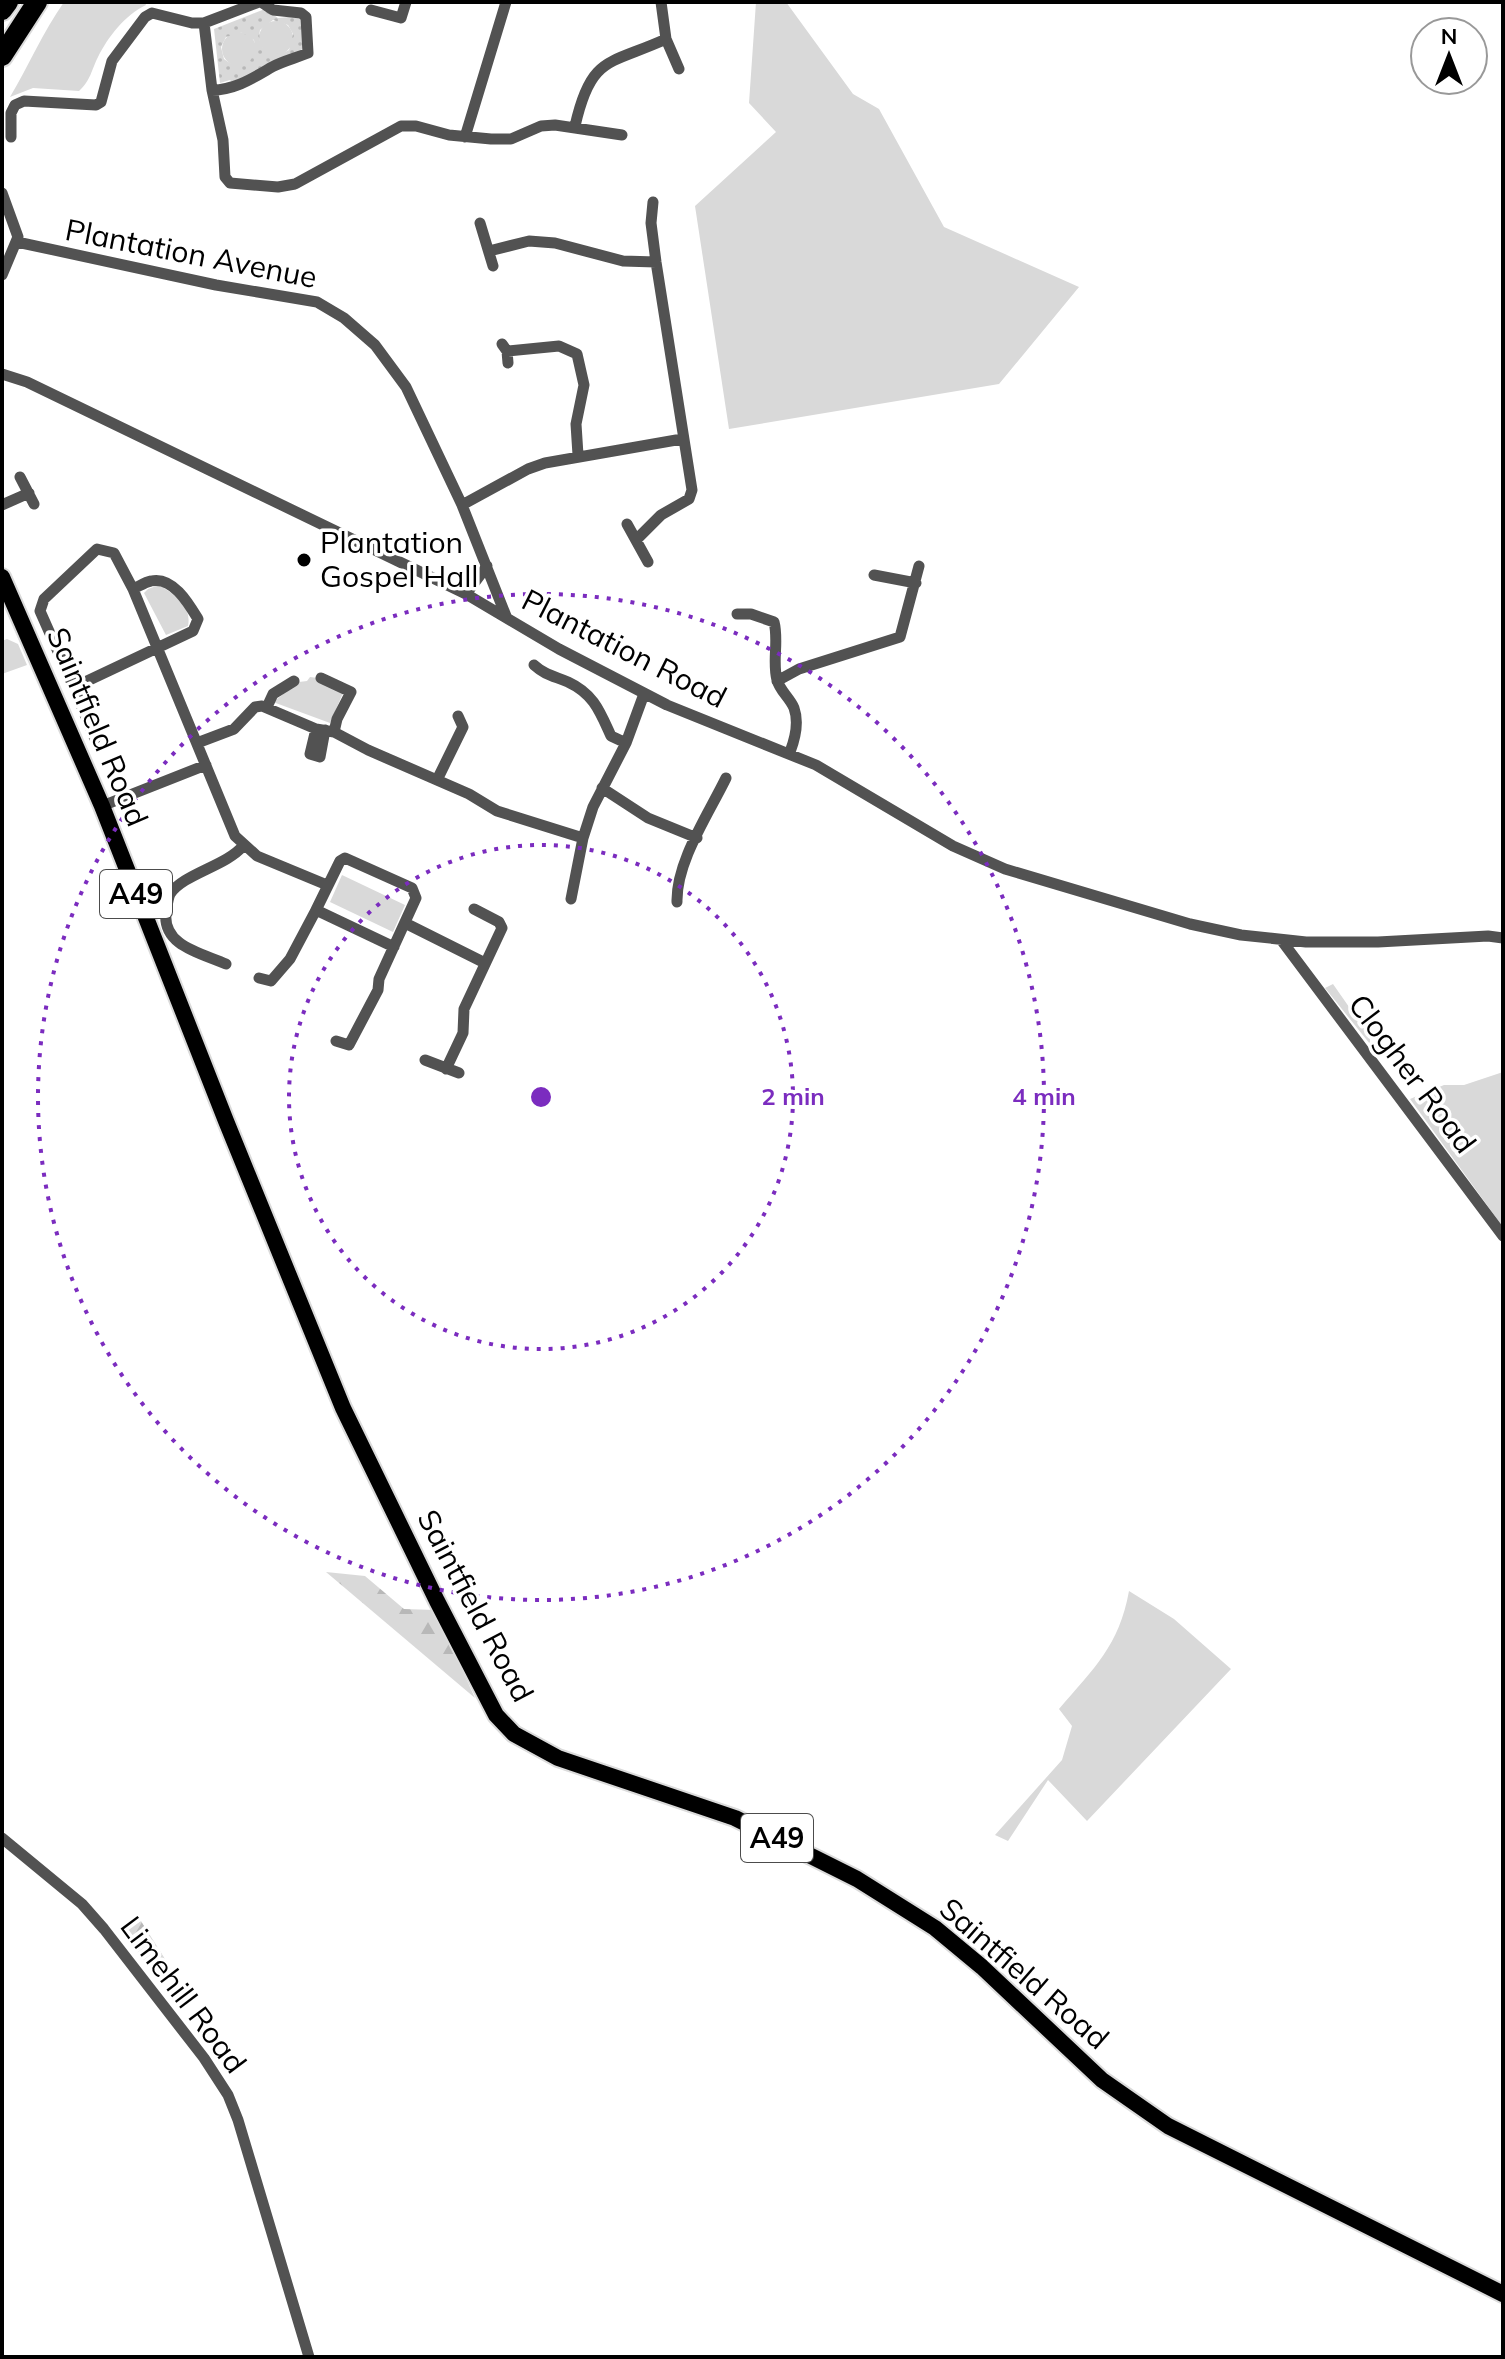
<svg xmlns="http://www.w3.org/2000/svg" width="1505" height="2359" viewBox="0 0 1505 2359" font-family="Mulish,sans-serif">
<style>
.grass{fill:#d9d9d9}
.forest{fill:url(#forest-firs)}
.garden{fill:url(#garden-dots);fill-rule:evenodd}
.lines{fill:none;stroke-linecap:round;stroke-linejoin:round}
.primary-casing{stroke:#dbdbdb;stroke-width:20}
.motorway-casing{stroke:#dbdbdb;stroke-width:24}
.minor{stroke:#525252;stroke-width:11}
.primary{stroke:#000;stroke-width:16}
.motorway{stroke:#000;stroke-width:20}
.ring{fill:none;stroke:#7b2cbf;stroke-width:4;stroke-dasharray:4 8}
.poi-dot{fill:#000;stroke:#fff;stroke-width:3}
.labels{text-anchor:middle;stroke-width:7;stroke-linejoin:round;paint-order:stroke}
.shield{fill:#fff;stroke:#4c4c4c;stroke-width:2}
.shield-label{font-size:28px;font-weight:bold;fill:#000}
.street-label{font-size:30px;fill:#000;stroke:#fff}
.poi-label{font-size:30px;fill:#000;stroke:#fff;text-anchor:start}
.centre{fill:#7b2cbf;stroke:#fff;stroke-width:4}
.ring-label{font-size:24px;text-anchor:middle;font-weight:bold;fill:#7b2cbf;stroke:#fff;stroke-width:7;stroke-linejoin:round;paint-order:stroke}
</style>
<defs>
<pattern id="forest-firs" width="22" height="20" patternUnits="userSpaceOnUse" patternTransform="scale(2)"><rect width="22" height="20" fill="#d9d9d9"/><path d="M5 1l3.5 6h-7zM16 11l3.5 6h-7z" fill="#b8b8b8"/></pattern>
<pattern id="garden-dots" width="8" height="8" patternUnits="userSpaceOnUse" patternTransform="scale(2)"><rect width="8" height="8" fill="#d9d9d9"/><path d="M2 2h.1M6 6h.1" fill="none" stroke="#b8b8b8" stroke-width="1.8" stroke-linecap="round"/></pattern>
</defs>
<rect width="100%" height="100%" fill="#fff"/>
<!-- grass -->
<path class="grass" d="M64,2h81l1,3c-21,10 -38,32 -48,52 -7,14 -7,23 -19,34l-46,-3 -23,9c19,-32 33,-65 54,-95z
M756,2h30l67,92 26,15 65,118 135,60 -80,97 -270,45 -34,-223 81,-74 -27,-29z
M259 38a17 17 0 1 1 34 0a17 17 0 1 1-34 0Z
M222 49a17 17 0 1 1 34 0a17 17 0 1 1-34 0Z
M159,585c16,10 33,20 29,41l-22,9 -22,-42 4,-4z
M7,639l11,5 9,21 -25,9v-33z
M310,677l8,1 25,15 -13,30 -57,-21 26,-20 8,-1z
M342,875l63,30 -12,27 -63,-30z
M1333,984l37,53v7l-45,-56z
M1503,1072v155l-93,-128 34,-14h20z
M1129,1591l45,28 57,50 -144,152 -39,-41 -40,61 -13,-6 67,-75 10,-34 -13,-17c35,-41 60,-63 70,-118z"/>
<!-- forest -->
<path class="forest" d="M326,1572l39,4 39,33 31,1 40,88z
M141,1921l36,57 -17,3 -39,-50z"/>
<!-- garden -->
<path class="garden" d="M265,9l13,9 21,-2 4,8 2,22c-13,16 -54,28 -73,36l-2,-2 -10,3 -6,-54zM273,20l15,5 5,9 -4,16c-17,10 -33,0 -29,-20zM241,32l13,8c5,21 -13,33 -30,19l-3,-12 5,-10z"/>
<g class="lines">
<defs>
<path id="primary" d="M2,577l100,229 124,315 117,287 94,193 59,114 18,19 44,24 177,60 122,61 78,49 47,39 120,113 66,46 335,168"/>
<path id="motorway" d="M2,10l6,-8
M2,56l35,-54"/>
</defs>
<!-- primary casing -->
<use href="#primary" class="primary-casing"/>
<!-- motorway casing -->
<use href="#motorway" class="motorway-casing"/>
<!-- minor -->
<path class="minor" d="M661,2l5,37 13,30
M371,10l30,8 5,-16
M204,23l8,67 11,50 2,37 5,6 48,4 17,-3 106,-58h15l33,9 42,4h20l30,-13 14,-1 67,10
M212,90c23,0 41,-12 60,-23 11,-6 24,-9 36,-14l-2,-36 -5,-4 -28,-3 -12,-8
M575,126c16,-71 34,-61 91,-87
M11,137v-24l4,-8 9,-4 72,4 5,-3 11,-41 33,-44 7,-4 40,10h12l55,-21
M465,137l41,-135
M2,193l16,44 -16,38
M480,223l13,43
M17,242l199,43 101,17 27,16 31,27 31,42 56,118 44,111
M489,251l40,-10 26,2 68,18 33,1
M502,344l5,7 1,12
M507,351l52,-5 18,8 7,31 -8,39 2,31
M2,374l25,8 439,212 93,55 108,56 149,60 137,81 52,23 185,55 51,11 65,7h72l110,-6 15,2
M20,477l14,27
M2,505l27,-12
M462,505l66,-36 17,-6 137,-24
M627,524l21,38
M636,540l25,-25 28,-16 3,-9 -36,-228 -5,-39 2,-21
M874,575l42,8
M466,594l21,-28
M737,614h14l23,8c5,19 -2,39 3,58 3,11 13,18 17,28 5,14 1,31 -4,44
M534,665c11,10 20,11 34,17 26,12 32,30 43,54l15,7
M321,678l30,14 -14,27 -3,13
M777,681l22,-12 101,-32 19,-71
M78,683l-7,-2 -31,-70 4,-12 53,-50 17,4 19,36 102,247 22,20 70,29
M267,707l6,-13 21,-13
M316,729l-6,25 10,3 5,-27
M95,739l-19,-46 2,-10 7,-1 108,-51 5,-12c-9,-15 -25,-43 -47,-38 -6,1 -13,6 -18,8
M197,743l37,-14 21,-22 7,-1 54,23 18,3 34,18 101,44 28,17 86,27
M437,780l26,-53 -5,-11
M602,788l46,30 49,20
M102,806l104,-41
M571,899l12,-61 10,-31 33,-64 18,-49
M677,902c-1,-40 31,-87 49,-124
M405,923l80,40
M1282,941l221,295
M226,964c-25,-11 -64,-18 -60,-52 1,-5 2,-14 4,-18 13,-20 56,-28 73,-48
M259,978l12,3 19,-22 26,-49
M336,1041l13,4 29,-55 1,-11 37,-81 -4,-10 -67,-30 -5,3 -24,49 78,37
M425,1060l34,13
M446,1069l17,-36 1,-24 38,-81 -3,-6 -25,-13
M2,1838l80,66 22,25 100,129 24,37 10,25 71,237"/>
<!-- primary -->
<use href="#primary" class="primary"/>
<!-- motorway -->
<use href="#motorway" class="motorway"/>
</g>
<!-- distance rings -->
<g class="ring">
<circle cx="541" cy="1097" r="252"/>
<circle cx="541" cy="1097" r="503"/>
</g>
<!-- markers -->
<circle class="poi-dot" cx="304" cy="560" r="8"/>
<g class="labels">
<!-- shield labels -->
<g class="shield">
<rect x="100" y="870" width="72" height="48" rx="6"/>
<rect x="741" y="1814" width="72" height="48" rx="6"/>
</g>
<g class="shield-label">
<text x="136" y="904">A49</text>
<text x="777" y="1848">A49</text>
</g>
<!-- street labels -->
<g class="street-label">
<text transform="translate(191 254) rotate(11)" y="10">Plantation Avenue</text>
<text transform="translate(624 649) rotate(27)" y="10">Plantation Road</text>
<text transform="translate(97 727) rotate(67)" y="10">Saintfield Road</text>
<text transform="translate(1412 1074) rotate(53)" y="10">Clogher Road</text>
<text transform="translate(475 1606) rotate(62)" y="10">Saintfield Road</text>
<text transform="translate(1024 1974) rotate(41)" y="10">Saintfield Road</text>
<text transform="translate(183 1995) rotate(53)" y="10">Limehill Road</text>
</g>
<!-- poi labels -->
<g class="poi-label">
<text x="320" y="553">Plantation<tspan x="320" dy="34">Gospel Hall</tspan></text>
</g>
</g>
<circle cx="541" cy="1097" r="12" class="centre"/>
<g class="ring-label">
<text x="793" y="1105">2 min</text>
<text x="1044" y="1105">4 min</text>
</g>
<!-- border -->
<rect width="1505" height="2359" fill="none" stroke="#000000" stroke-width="8"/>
<!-- north arrow -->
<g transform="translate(1449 56)"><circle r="38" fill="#ffffff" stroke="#999999" stroke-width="2"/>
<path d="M0-6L14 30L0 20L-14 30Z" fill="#000000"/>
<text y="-12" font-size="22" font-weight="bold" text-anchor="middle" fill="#000000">N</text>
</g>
</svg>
